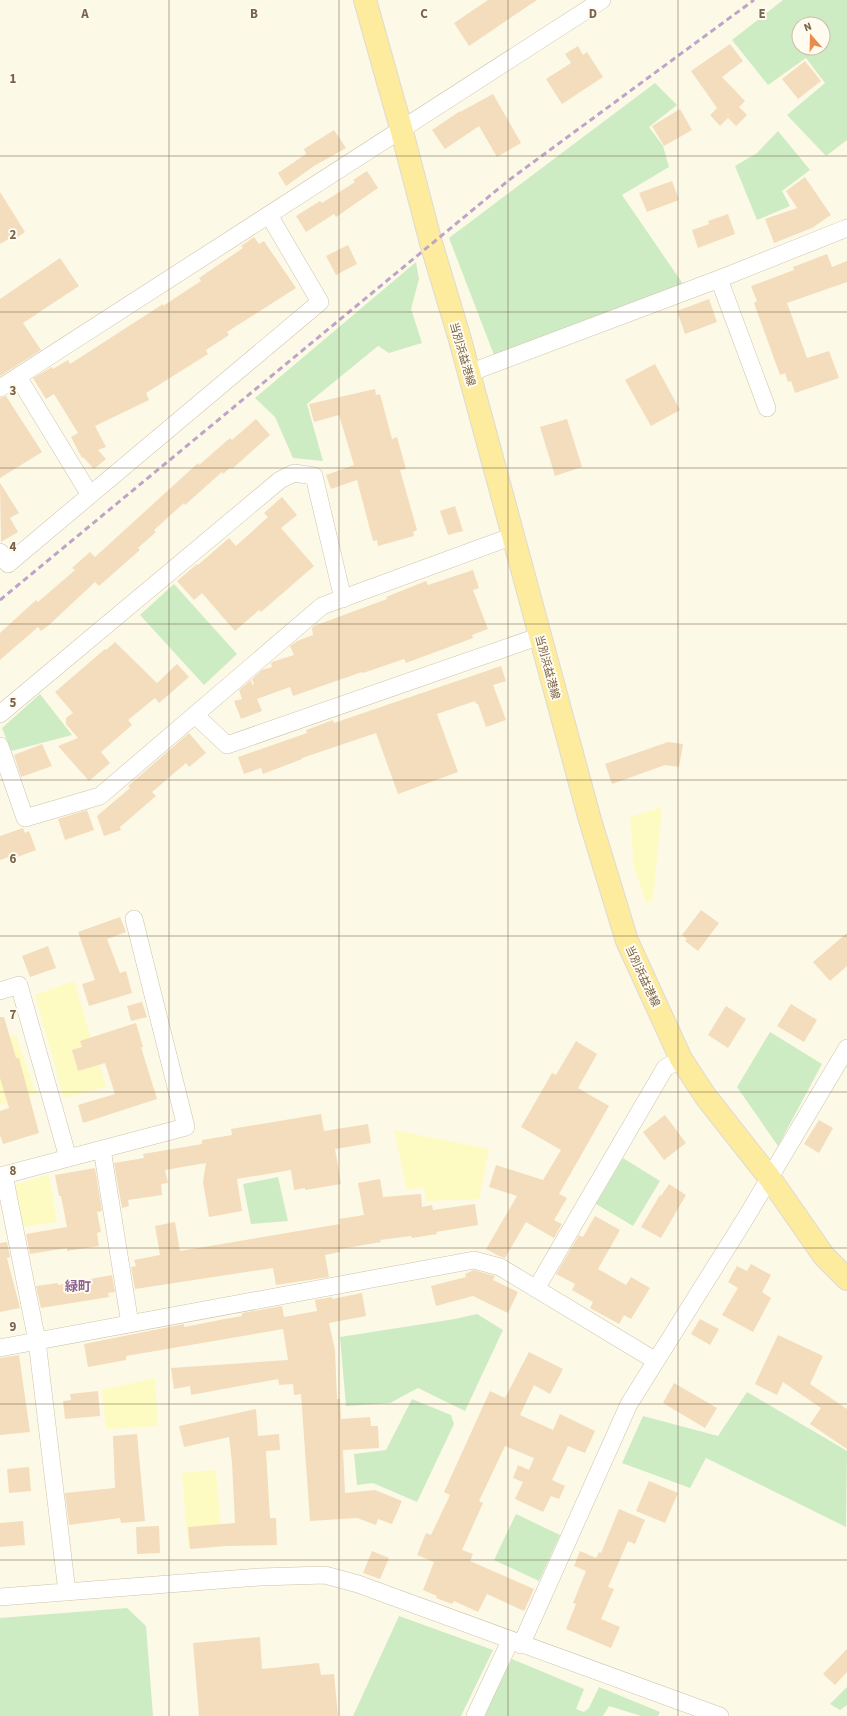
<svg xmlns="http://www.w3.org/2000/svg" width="847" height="1716" viewBox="0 0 847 1716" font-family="'Source Sans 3','Noto Sans JP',sans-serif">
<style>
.green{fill:#cdecc4;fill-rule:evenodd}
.sand{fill:#fdfbc1}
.building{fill:#f3ddbd}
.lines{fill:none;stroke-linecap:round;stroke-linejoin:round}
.street-casing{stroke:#cfc2ac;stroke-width:18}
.primary-casing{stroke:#dfdad4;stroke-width:24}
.street{stroke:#fff;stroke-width:17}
.primary{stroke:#fdeb9e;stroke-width:22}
.rail{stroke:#bea4c8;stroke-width:3;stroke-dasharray:6 4;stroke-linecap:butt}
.grid{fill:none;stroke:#78634a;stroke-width:1;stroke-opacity:0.55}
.labels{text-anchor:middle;stroke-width:4;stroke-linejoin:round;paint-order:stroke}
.street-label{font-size:11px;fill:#78634a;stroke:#fffbee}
.quarter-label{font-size:13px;font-weight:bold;fill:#8c6294;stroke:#fffbee}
.grid-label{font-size:13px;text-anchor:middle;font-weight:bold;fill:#78634a;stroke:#fffbee;stroke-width:4;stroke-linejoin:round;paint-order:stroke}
</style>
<rect width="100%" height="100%" fill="#fdf9e7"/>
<!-- green -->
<path class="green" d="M783,0h64v140l-21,16 -39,-41 38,-32 -19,-25 -38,27 -36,-45zM799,24h24v24h-24z
M655,83l22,22 -28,22 14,19 6,21 -47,28 61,89 -189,71 -45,-117z
M778,131l32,39 -28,21 8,15 -33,14 -22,-54 22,-13z
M416,262l3,17 -8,30 11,34 -33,10 -11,-7 -71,58 16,57 -30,-3 -18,-41 -20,-19z
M174,584l63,70 -33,31 -64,-70z
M40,694l32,41 -61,16 -9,-23z
M770,1032l52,32 -44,82 -41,-59z
M623,1158l37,23 -27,45 -37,-22z
M278,1177l10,44 -37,3 -8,-40z
M477,1314l26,16 -38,81 -47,-23 -28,15 -44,3 -6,-69 115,-18z
M747,1392l100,59 -1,76 -140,-69 -16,30 -68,-25 21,-47 75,20z
M412,1399l39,16 3,9 -37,78 -44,-19 -16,2 -3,-31 32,-4z
M516,1514l44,21 -21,46 -45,-21z
M127,1608l19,18 7,90h-153v-98z
M399,1616l94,34 -32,66h-108z
M512,1659l72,30 -8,20 8,3 5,-4 10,-21 61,25 -2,4h-17l-32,-10 -6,10h-120z
M847,1687v18l-7,5 -10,-6z"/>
<!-- sand -->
<path class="sand" d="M662,807l-9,93 -7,3 -12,-36 -4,-50z
M74,981l32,106 -42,11 -29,-103z
M16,1035l20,59 -36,11v-64z
M394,1130l95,19 -10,50 -53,2 -2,-14 -17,3z
M49,1175l8,47 -36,5 -7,-42z
M155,1378l3,48 -52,3 -4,-39z
M216,1470l6,74 -34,2 -6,-73z"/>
<!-- building -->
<path class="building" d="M488,0h49l-68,46 -15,-23z
M730,44l13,17 -21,16 23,24 -6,6 8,8 -11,11 -8,-8 -8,8 -10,-11 7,-7 -26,-37z
M578,46l5,9 4,-3 16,25 -41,27 -16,-25 25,-16 -6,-9z
M805,61l16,20 -23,18 -16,-20z
M493,94l28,49 -24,14 -18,-31 -34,23 -13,-19 28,-19v1z
M680,109l12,21 -28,16 -12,-20z
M334,130l12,18 -32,18 -28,20 -8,-13 28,-19 -2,-5z
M367,171l11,17 -42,29 -2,-3 -28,18 -10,-16 24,-15 2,2 33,-21 -2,-2z
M805,177l26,38 -19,13 -38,15 -9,-24 32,-11 -11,-17z
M672,181l7,19 -32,12 -8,-19z
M0,192l25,40 -13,9 -2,-3 -10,6z
M728,214l7,20 -37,14 -6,-18 17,-6 -1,-3z
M254,237l5,7 5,-3 32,47 -69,44 2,3 -23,15 2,4 -62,39 3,7 -54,26 11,21 -8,3 8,9 -12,10 -11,-12 -1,1 -11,-21 7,-4 -24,-39 -8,5 -13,-21 19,-11 1,2 15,-9 2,4 93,-60v2l38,-25 -2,-3 44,-30 -2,-2z
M348,245l9,19 -21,11 -10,-19z
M827,254l5,13 15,-6v21l-60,21 20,55 22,-7 10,27 -44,15 -4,-12 -3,1 -3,-9 -5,2 -26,-72 3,-2 -6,-15 43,-16 -1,-3z
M60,258l19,28 -56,37 18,27 -41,26v-77z
M709,299l8,23 -32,12 -8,-23z
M655,364l25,46 -29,16 -26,-46z
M375,389l1,6 4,-1 12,45 5,-2 9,32 -6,1 17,60 -4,2 1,4 -36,10 -1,-6 -4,1 -16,-61 -26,9 -5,-14 28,-10 -15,-50 -25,7 -5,-18z
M6,396l36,56 -42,26v-80z
M256,419l14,16 -38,34 -1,-2 -8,7 -1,-2 -37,33 -1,-2 -30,27 2,2 -18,16 2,2 -41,36 -4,-4 -46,43 -8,6 -3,-4 -38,33v-27l36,-33 2,2 37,-32 -3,-2 18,-16 5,5 103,-94 1,2 31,-27 2,2z
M567,419l15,48 -27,9 -15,-49z
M0,483l19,30 -9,5 8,14 -17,10z
M282,497l15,18 -16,13 33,38 -53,46 -2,-2 -24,21 -33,-38 -8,7 -17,-19 20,-17 1,1 31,-27 7,8 32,-29 -4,-4z
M455,506l8,25 -15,4 -8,-24z
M473,570l6,18 -6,2 15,39 -16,6 1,3 -67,25 -2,-4 -41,14 -1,-1 -69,24 -3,-9 -33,12 5,12 -21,8 -7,-18 8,-2 -3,-9 12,-10 1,5 2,-1 -2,-5 10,-9 10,-3 -1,-4 1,-1 22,-7 -4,-9 7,-5 16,-6 -1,-7 2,-2 73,-27 -1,-2 40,-16 2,4z
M115,642l42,41 20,-19 12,13 -30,26 -4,-5 -27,22 4,5 -31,27 9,11 -21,18 -31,-35 20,-8 -12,-14v-6l7,-5 -18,-21 50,-43 1,1z
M501,666l5,15 -13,4 13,35 -20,7 -8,-23h-2l-1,-3 -38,13 21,58 -60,22 -22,-61 -74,25v1l-39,15 -2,-6 -17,6 -6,-17 69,-24 -1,-3 27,-10 1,3z
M189,733l17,20 -17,14 -3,-4 -34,29 4,4 -36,31 1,3 -17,6 -7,-20 33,-28 -2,-2z
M668,742l15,2 -4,23 -14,-2 -53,19 -7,-20z
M42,744l10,22 -31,11 -7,-22z
M87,810l7,20 -29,10 -7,-21z
M23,828l2,5 4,-2 7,19 -24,9 -1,-3 -11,4v-24z
M701,910l18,13 -21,28 -13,-10 2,-2 -5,-4z
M120,917l6,15 -19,7 13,34 6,-2 6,22 -43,13 -7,-22 13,-4 -17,-48z
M847,933v33l-17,15 -17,-19z
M48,946l8,22 -26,9 -8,-21z
M142,1002l5,15 -16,4 -4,-15z
M791,1004l26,16 -13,22 -27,-16z
M726,1006l20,13 -18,29 -20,-13z
M0,1017h4l12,41h3l20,75 -36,11 -3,-9v-24l9,-3 -9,-30z
M136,1023l7,24h-2l16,52 -74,24 -5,-18 37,-11 -10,-31 -27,8 -6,-21 10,-3 -2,-6z
M576,1041l21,13 -19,34 31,18 -50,88 8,4 -13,22 8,4 -8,14 -28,-16 -21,36 -6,-2 -13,-7 31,-53 -28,-9 7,-22 47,15 18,-30 -40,-23 31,-54 4,2z
M321,1114l3,17 44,-7 3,19 -36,6 6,35 -36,6v-2l-11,2 -3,-20 -54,9 5,32 -33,6 -6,-35 3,-19 -41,7 3,13 -7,1 1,11 -34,5 1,6 -7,2 -8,-45 30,-5 -1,-4 59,-10v-4l30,-5 -1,-6z
M665,1115l21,28 -22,17 -21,-28z
M819,1120l14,8 -14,25 -15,-9z
M95,1168l7,43 -5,1 4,20 -4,1 2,13 -32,5v-3l-37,6 -4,-20 41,-7 -6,-31h-2l-4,-21z
M380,1179l3,18 38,-3 1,13 10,-2 1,5 42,-6 3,21 -42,7 1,2 -25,4 -1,-2 -31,4 1,2 -41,7v3l-15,3 4,22 -53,8 -3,-17 -138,21 -4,-22 5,-1 -2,-6 26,-5 -5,-29 20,-4 5,29 160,-27 -1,-5 25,-4 -6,-32z
M669,1184l17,11 -25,43 -20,-11 19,-32 1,1z
M595,1216l25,14 -22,39 28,16 5,-8 19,11 -19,31 -7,-4 -5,9 -29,-16 3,-6 -21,-12 3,-6 -19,-10 23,-39 4,2z
M7,1242l3,15 -3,1 13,50 -20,4v-69z
M751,1264l20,11 -9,17 9,6 -18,34 -31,-17 16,-27 -10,-6 9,-16 10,5z
M474,1270l21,6 -2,4 25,12 -10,21 -35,-17 -37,10 -5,-20 35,-9 -1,-3z
M112,1275l3,17 -7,1 1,4 -68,11 -5,-22 22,-3v2z
M362,1293l4,23 -37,7 6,27 2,49h3l1,20 29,-2 1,9h7l1,22 -36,2 2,43 30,-3 27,11 -10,23 -14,-5 -2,6 -19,-7 -47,3 -9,-127 -7,1 -1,-11 -14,1 -1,-6 -87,16 -1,-9 -16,3 -3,-21 117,-8 -5,-31 -157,27v4l-38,7 -4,-23 100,-20v3l41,-8 17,-3v-3l40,-7 2,11 33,-6 -2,-11 17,-3v2z
M700,1319l19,10 -9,16 -19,-11z
M778,1335l45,21 -13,28 37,25v40l-37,-25 11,-16 -38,-26 -6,13 -22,-11z
M529,1352l34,17 -13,25 -16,-9 -14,30 33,15 7,-16 35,17 -10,22 -17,-7 -16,34 13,6 -6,13 -8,-3 -8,16 -28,-13 8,-17 -10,-4 5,-13 11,5 5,-12 -29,-12 -26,55 4,2 -21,47 11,4 -3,7 64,28 -10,22 -37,-17 -9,18 -24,-11 -2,3 -16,-6 1,-2 -14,-6 11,-28 -17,-7 9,-22 5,2 19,-40 -6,-3 46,-101 15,7z
M19,1355l11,77 -30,3v-77z
M674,1383l43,25 -12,20 -42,-25z
M98,1391l2,25 -35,3 -2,-18 8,-1 -1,-6z
M256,1409l2,27 21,-2 1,16 -14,1 4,67h6l1,27 -51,1 -36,3 -2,-22 47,-4 -3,-60 -3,-26 -45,10 -5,-21z
M137,1434l8,87 -24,2 -1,-5 -51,7 -4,-32 50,-5 -2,-52z
M29,1467l2,24 -22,2 -2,-24z
M649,1481l29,12 -13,30 -29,-12z
M619,1509l26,11 -10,24 -7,-3 -20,46 6,2 -13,30 19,8 -9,21 -45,-19 10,-25 -3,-1 13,-32 -12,-5 6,-15 16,7 3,-6 2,1z
M23,1521l2,24 -25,2v-24z
M159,1526l1,27 -23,1 -1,-27z
M372,1551l17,7 -9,21 -17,-6z
M260,1637l2,32 57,-6 2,12 13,-1 4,42h-139l-6,-73z
M847,1649v23l-12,13 -12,-11z"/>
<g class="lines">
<defs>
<path id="street" d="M719,279l48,129
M469,373l250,-94 128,-51
M18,377l72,118
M0,388l602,-388
M0,552l8,12 312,-262 -51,-87
M0,714l280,-234 14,-7 20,3 29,123
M195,715l32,30 313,-109
M0,746l25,72 75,-22 222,-190 191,-70
M0,991l19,-6 49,173
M102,1149l28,175
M4,1175l33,166 30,251
M0,1176l186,-49 -52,-208
M536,1289l129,-221 16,-9
M0,1348l474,-88 26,7 156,94
M0,1597l259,-20 66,-2 33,9 362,132
M521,1645l108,-241 116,-185 102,-171
M475,1716l35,-75"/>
<path id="primary" d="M365,0l36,128 30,115 28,93 131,484 37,121 54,118 25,38 63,80 55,79 23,23"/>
</defs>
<!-- street casing -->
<use href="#street" class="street-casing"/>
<!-- primary casing -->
<use href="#primary" class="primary-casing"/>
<!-- street -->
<use href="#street" class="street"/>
<!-- primary -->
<use href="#primary" class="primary"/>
<!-- rail -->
<path class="rail" d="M0,600l509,-420 245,-180"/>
</g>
<!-- grid -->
<path class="grid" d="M169,0v1716M339,0v1716M508,0v1716M678,0v1716M0,156h847M0,312h847M0,468h847M0,624h847M0,780h847M0,936h847M0,1092h847M0,1248h847M0,1404h847M0,1560h847"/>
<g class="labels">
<!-- street labels -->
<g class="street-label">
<text transform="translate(463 354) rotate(74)" y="4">当別浜益港線</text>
<text transform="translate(548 667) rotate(75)" y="4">当別浜益港線</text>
<text transform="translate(643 976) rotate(65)" y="4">当別浜益港線</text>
</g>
<!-- quarter labels -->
<g class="quarter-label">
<text x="78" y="1291">緑町</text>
</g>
</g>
<g class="grid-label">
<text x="85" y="18">A</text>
<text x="254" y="18">B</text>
<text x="424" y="18">C</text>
<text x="593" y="18">D</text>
<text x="762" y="18">E</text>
<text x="13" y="83">1</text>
<text x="13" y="239">2</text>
<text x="13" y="395">3</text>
<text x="13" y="551">4</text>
<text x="13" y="707">5</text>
<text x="13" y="863">6</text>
<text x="13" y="1019">7</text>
<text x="13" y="1175">8</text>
<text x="13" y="1331">9</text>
</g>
<!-- north arrow -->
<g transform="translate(811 36) rotate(340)"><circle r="19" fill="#fffbee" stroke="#c9beac"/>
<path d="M0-3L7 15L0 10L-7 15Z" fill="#ea8b49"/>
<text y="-6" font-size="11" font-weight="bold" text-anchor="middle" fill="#78634a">N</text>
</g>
</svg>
